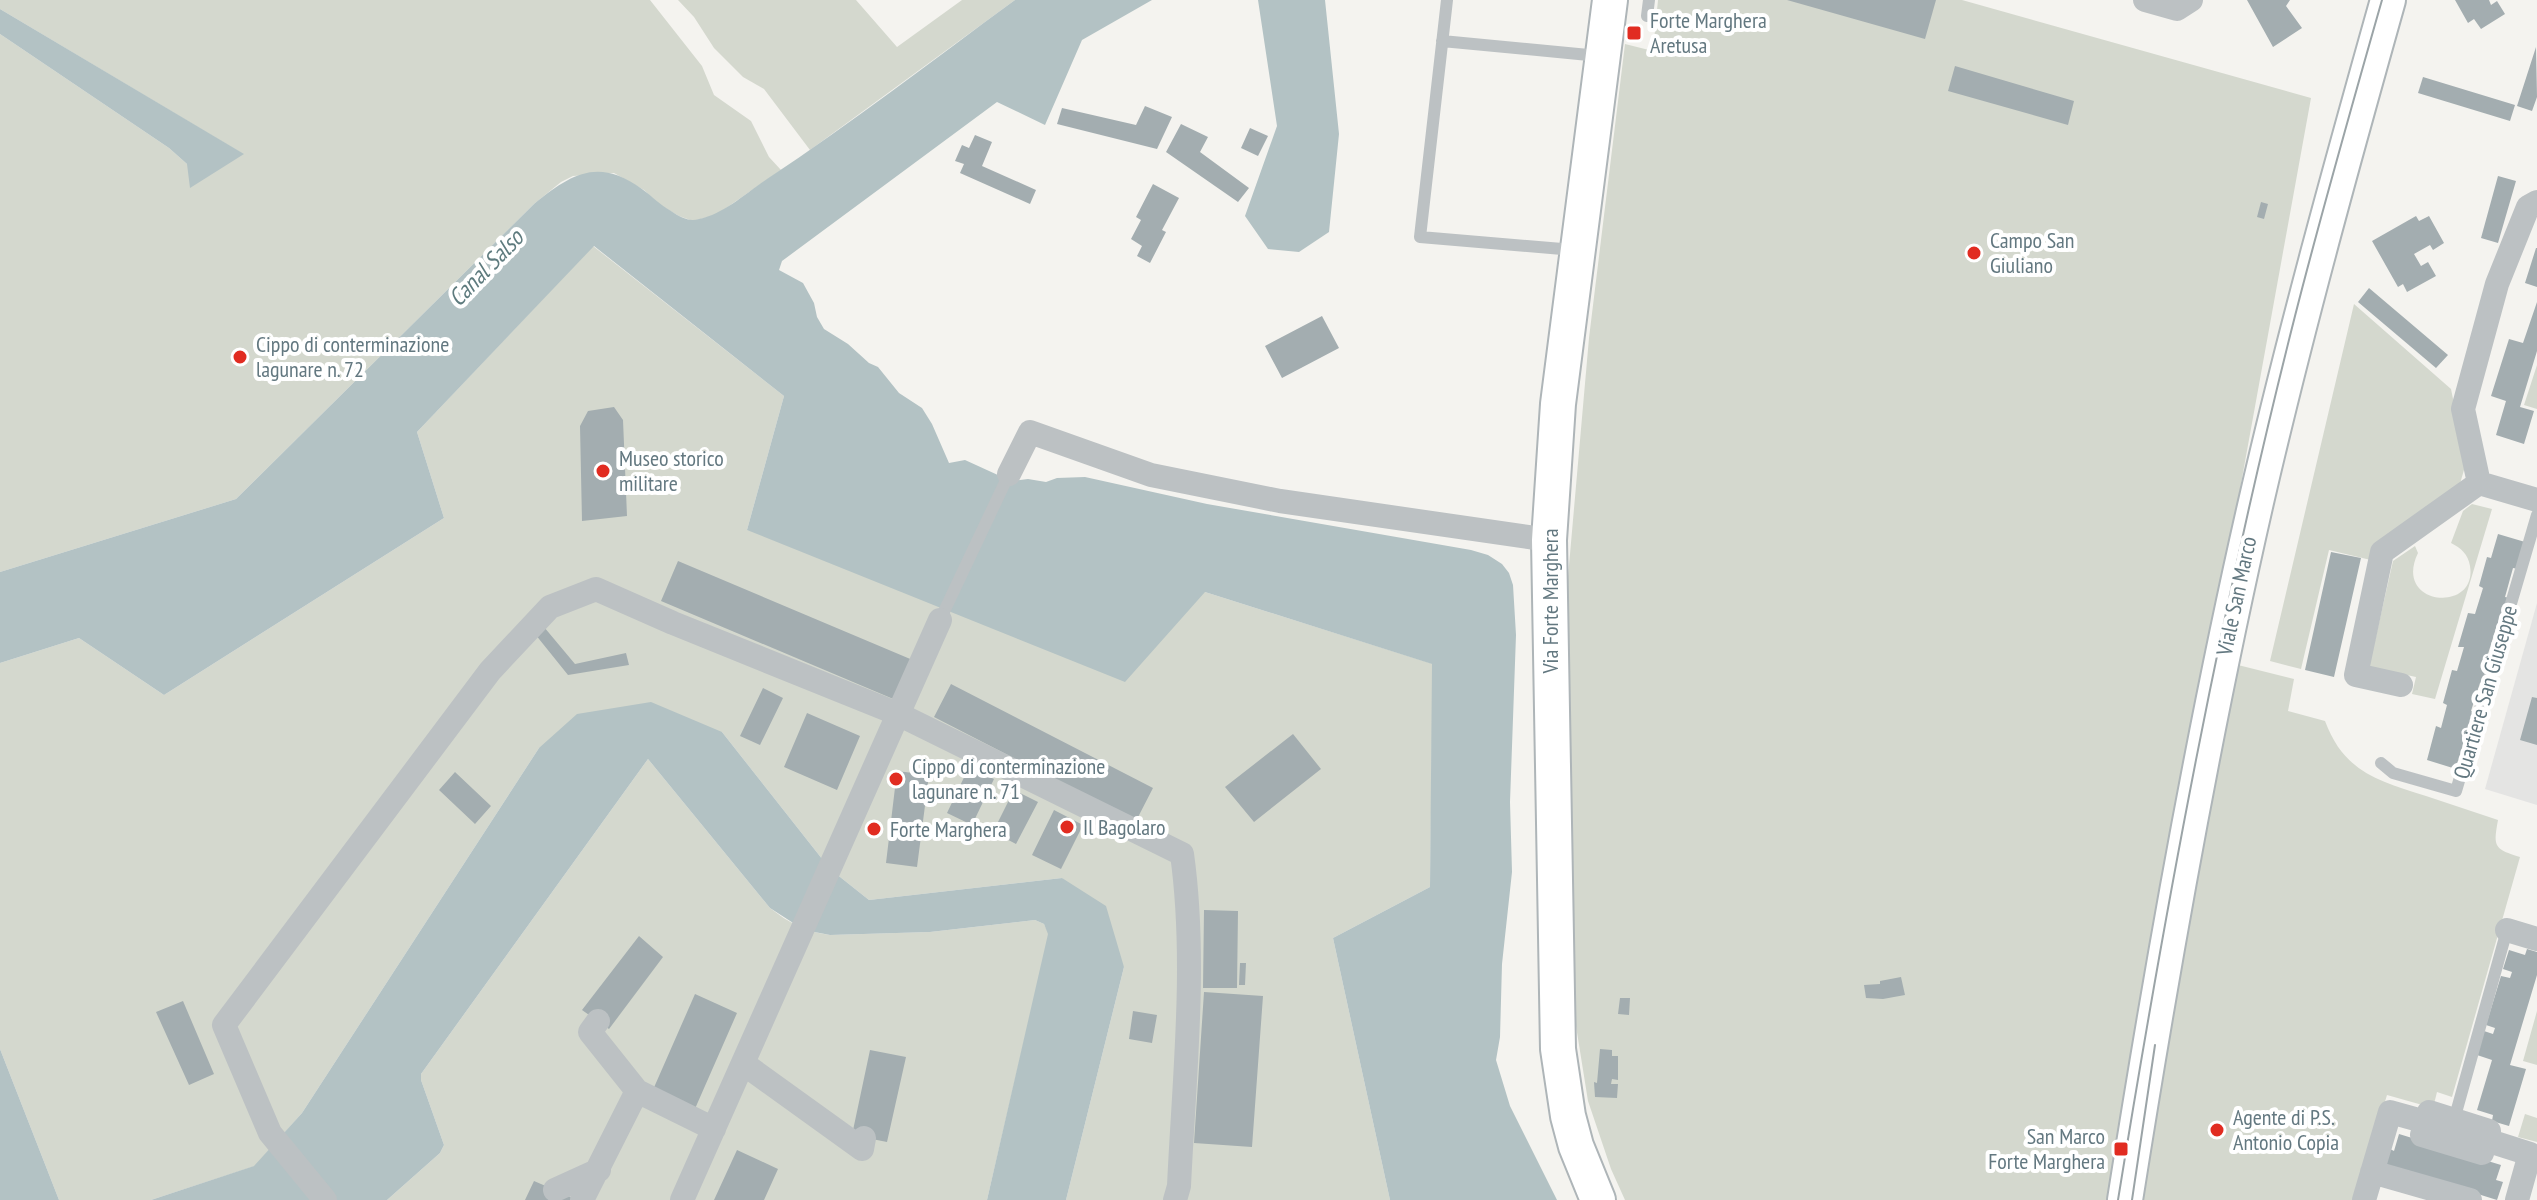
<svg xmlns="http://www.w3.org/2000/svg" width="2537" height="1200" viewBox="0 0 2537 1200" font-family="'PT Sans Narrow',sans-serif">
<style>
.built{fill:#e4e4e3}
.green{fill:#d4d8ce}
.water{fill:#b3c2c4}
.building{fill:#a3adb0}
.lines{fill:none;stroke-linecap:round;stroke-linejoin:round}
.secondary-casing{stroke:#aeb5b8;stroke-width:38}
.lane{stroke:#bcc1c3;stroke-width:12}
.street{stroke:#bcc1c3;stroke-width:24}
.secondary{stroke:#fff;stroke-width:34}
.tram{stroke:#9ba4a7;stroke-width:2}
.poi-dot{fill:#e12c21;stroke:#fff;stroke-width:3}
.labels{text-anchor:middle;stroke-width:8;stroke-linejoin:round;paint-order:stroke}
.poi-label{font-size:22px;fill:#637880;stroke:#fff;text-anchor:start}
.street-label{font-size:22px;fill:#637880;stroke:#fff}
.water-label{font-size:24px;font-style:italic;fill:#5e7b7e;stroke:#fff}
</style>
<rect width="100%" height="100%" fill="#f4f3ef"/>
<!-- built -->
<path class="built" d="M2537,603v202l-52,-16z"/>
<!-- green -->
<path class="green" d="M0,0h650l52,66 12,29 37,26 18,36 12,13 -65,45 -23,6 -14,-5 -19,-11 -16,-15 -30,-17 -41,3 -12,6 -27,22 -298,295 -236,73v-538l169,114 18,16 56,-10 -243,-145z
M678,0h178l41,47 65,-47h53l-205,150 -46,-61 -21,-12 -29,-29 -20,-31z
M1658,0h304l349,98 -200,1102h-486l-14,-31 -23,-68 -16,-100 -7,-390 24,-273 36,-294 28,7z
M593,246l191,150 -37,134 458,62 228,72 -3,223 -97,51 57,262h-324l58,-233 -62,-89 -193,22 -39,-31 -108,-137 -183,16 -237,365 -47,53 -104,34h-92l-59,-151v-386l79,-25 85,57 280,-177 -27,-86z
M2354,304l97,85 15,74 -9,31 -82,67 -46,-11 -28,119 -31,-8z
M2537,365v44l-13,-4z
M2472,504l20,5 -57,190 -23,-5 4,-17 -47,-10 24,-106 22,-15 3,7c-26,53 60,61 52,13 -2,-12 -9,-18 -19,-23l12,-32z
M2234,664l60,15 -6,32 37,10c19,51 53,60 101,75 24,8 48,16 72,24 -5,27 -4,29 22,37l-68,240 -15,-5 -4,16 -46,-13 -31,105h-221z
M648,759l122,149c19,15 36,24 60,27l100,-3 105,-12 9,4 5,10 -62,266h-600l53,-47 4,-8 -23,-65v-6z
M2537,1011v54l-14,-4z
M2525,1114l12,4v24l-19,-5z"/>
<!-- water -->
<path class="water" d="M1015,0h137l-70,40 -37,85 -48,-23 -215,159 -3,9 24,13 11,20 3,14 7,12 24,15 21,19 9,4 21,26 23,15 10,16 17,39 16,-3 46,21 17,-2 18,3 11,-4 28,-1 122,27 264,46 17,5 14,9 7,9 4,12 3,50 -6,167 2,70 -10,92 -2,73 -4,23 14,46 47,94h-167l-57,-262 97,-51 2,-223 -227,-72 -80,90 -378,-152 37,-134 -190,-150 -177,186 27,86 -280,177 -85,-57 -79,25v-91l236,-73 298,-295c37,-30 64,-47 108,-15 10,7 18,16 29,22 9,6 18,11 28,8 25,-5 47,-26 68,-40 85,-56 166,-119 248,-179z
M1258,0h67l14,134 -10,98 -30,20 -31,-3 -23,-33 32,-90z
M0,9l244,145 -54,34 -3,-24 -18,-16 -169,-114z
M651,702l71,30 108,137 39,31 193,-22 44,28 18,61 -58,233h-79l61,-266 -4,-10 -9,-4 -105,12 -100,3 -26,-5 -34,-22 -122,-149 -227,315v6l23,65 -4,8 -53,47h-236l103,-34 48,-53 237,-365 38,-34z
M0,1049l59,151h-59z"/>
<!-- building -->
<path class="building" d="M1787,0h149l-11,39z
M2247,0h43l-4,6 16,22 -29,19z
M2455,0h34l2,5 6,-4 8,13 -24,15 -7,-10 -6,4z
M2536,47l1,50 -5,14 -15,-5z
M1955,66l119,35 -6,24 -120,-34z
M2423,77l92,28 -5,16 -92,-28z
M1145,106l27,11 -15,32 -100,-25 5,-16 74,17z
M1181,124l27,13 -8,15 49,36 -11,14 -72,-50z
M1250,128l18,8 -10,20 -17,-8z
M975,135l17,7 -10,24 54,24 -6,14 -70,-31 4,-9 -9,-3 7,-16 7,3z
M2498,176l18,5 -18,62 -17,-5z
M1153,184l26,14 -17,32 4,2 -16,31 -13,-7 5,-10 -11,-7 10,-19 -5,-3z
M2261,202l7,2 -4,15 -7,-2z
M2416,216l3,5 10,-5 15,27 -11,7 -3,-5 -16,9 7,12 7,-4 8,14 -29,16 -4,-8 -5,3 -26,-46z
M2536,248h1v39l-12,-4z
M2369,288l79,67 -12,13 -78,-66z
M2537,302v49l-17,56 14,4 -10,33 -28,-9 10,-34 -15,-5 18,-57 14,4z
M1322,316l17,32 -57,30 -17,-32z
M614,407l9,13 4,96 -45,5 -2,-95 8,-15z
M2498,534l27,8 -7,27 -5,-1 -8,29 5,1 -9,30 -4,-3 -9,29 6,2 -9,28 -5,-1 -9,28 6,2 -9,30 -3,-3 -9,29 -29,-9 9,-34 5,2 6,-23 -4,-2 9,-33 5,1 7,-24h-6l10,-34 7,1 8,-26 -4,-2 8,-29 4,1z
M2331,552l30,6 -27,119 -29,-7z
M678,561l237,100 -17,40 -237,-100z
M544,627l31,37 51,-11 3,12 -61,10 -33,-41z
M951,684l202,104 -17,33 -202,-104z
M763,688l20,10 -23,47 -20,-9z
M2532,697l5,1v47l-17,-5z
M807,713l53,23 -23,54 -53,-23z
M1293,734l28,35 -67,53 -29,-35z
M969,767l25,12 -22,46 -25,-12z
M897,771l32,4 -12,92 -31,-4z
M455,772l36,34 -16,18 -36,-34z
M1014,790l24,12 -22,42 -23,-12z
M1054,810l29,15 -22,44 -29,-14z
M1204,910l34,1 -1,77h-34z
M639,936l24,21 -54,72 -27,-19z
M2527,949l10,3v23l-27,90 16,4 -17,57 -17,-5 1,-6 -16,-5 15,-50 -15,-5 7,-24 9,3 2,-6 -9,-3 15,-49 9,2 2,-6 -9,-3 6,-19 16,5z
M1240,963h6l-1,22h-6z
M1901,977l4,18 -22,4 -17,-1 -2,-13 16,-1v-3z
M1204,992l59,4 -11,151 -58,-4z
M695,994l42,19 -43,98 -42,-19z
M1620,998h10l-1,17 -11,-1z
M183,1001l31,73 -25,11 -33,-73z
M1133,1011l24,4 -5,28 -23,-4z
M1600,1049l12,1v6h6v24l-6,-1 -1,5h7l-1,14 -22,-1 -1,-15 3,1z
M870,1050l36,7 -19,85 -35,-7z
M2399,1134l102,31 -5,15 7,2 -6,18 -112,-35 5,-16 4,2z
M737,1150l41,19 -14,31h-50z
M534,1181l21,9 22,10h-52z"/>
<g class="lines">
<defs>
<path id="secondary" d="M1598,1200l-22,-54 -8,-30 -10,-67 -9,-509 9,-136 52,-404
M2125,1200c37,-234 78,-467 131,-698 39,-169 85,-335 132,-502"/>
</defs>
<!-- secondary casing -->
<use href="#secondary" class="secondary-casing"/>
<!-- lane -->
<path class="lane" d="M1447,0l-27,237 154,13
M1647,16l2,-16
M1442,41l157,15
M940,620l69,-146
M2381,763l12,10 63,18 81,-276
M2454,1120l53,-190"/>
<!-- street -->
<path class="street" d="M2145,0l32,9 14,-9
M1009,474l21,-42 121,43 129,26 269,39
M2479,483l-16,-74 34,-125 31,-77 9,-5
M2479,483l58,17
M2401,685l-45,-10 26,-123 97,-69
M2507,930l30,9
M598,1021l-8,11 47,59
M744,1064l118,85 2,-11
M2429,1112l60,19 -7,22 -60,-18z
M2486,1140l44,14 -13,46
M2372,1172l98,28
M555,1190l44,-20
M325,1200l-55,-67 -46,-108 266,-354 60,-64 46,-18 77,34 225,91 284,140c15,108 2,224 -3,332l-4,14
M582,1200l55,-109 77,38
M682,1200l258,-580
M2364,1200l26,-88 36,10"/>
<!-- secondary -->
<use href="#secondary" class="secondary"/>
<!-- tram -->
<path class="tram" d="M2118,1200c48,-296 103,-593 177,-884 27,-106 57,-211 87,-316
M2132,1200l23,-155"/>
</g>
<!-- markers -->
<g class="poi-dot">
<rect x="1626" y="25" width="16" height="16" rx="4"/>
<circle cx="1974" cy="253" r="8"/>
<circle cx="240" cy="357" r="8"/>
<circle cx="603" cy="471" r="8"/>
<circle cx="896" cy="779" r="8"/>
<circle cx="1067" cy="827" r="8"/>
<circle cx="874" cy="829" r="8"/>
<circle cx="2217" cy="1130" r="8"/>
<rect x="2113" y="1141" width="16" height="16" rx="4"/>
</g>
<g class="labels">
<!-- poi labels -->
<g class="poi-label">
<text x="1650" y="28">Forte Marghera<tspan x="1650" dy="25">Aretusa</tspan></text>
<text x="1990" y="248">Campo San<tspan x="1990" dy="25">Giuliano</tspan></text>
<text x="256" y="352">Cippo di conterminazione<tspan x="256" dy="25">lagunare n. 72</tspan></text>
<text x="619" y="466">Museo storico<tspan x="619" dy="25">militare</tspan></text>
<text x="912" y="774">Cippo di conterminazione<tspan x="912" dy="25">lagunare n. 71</tspan></text>
<text x="1083" y="835">Il Bagolaro</text>
<text x="890" y="837">Forte Marghera</text>
<text x="2233" y="1125">Agente di P.S.<tspan x="2233" dy="25">Antonio Copia</tspan></text>
<text x="2105" y="1144" text-anchor="end">San Marco<tspan x="2105" dy="25">Forte Marghera</tspan></text>
</g>
<!-- street labels -->
<g class="street-label">
<text transform="translate(2236 596) rotate(-78)" y="8">Viale San Marco</text>
<text transform="translate(1550 601) rotate(-90)" y="8">Via Forte Marghera</text>
<text transform="translate(2485 692) rotate(-74)" y="8">Quartiere San Giuseppe</text>
</g>
<!-- water labels -->
<g class="water-label">
<text transform="translate(486 268) rotate(-46)" y="8">Canal Salso</text>
</g>
</g>
</svg>
